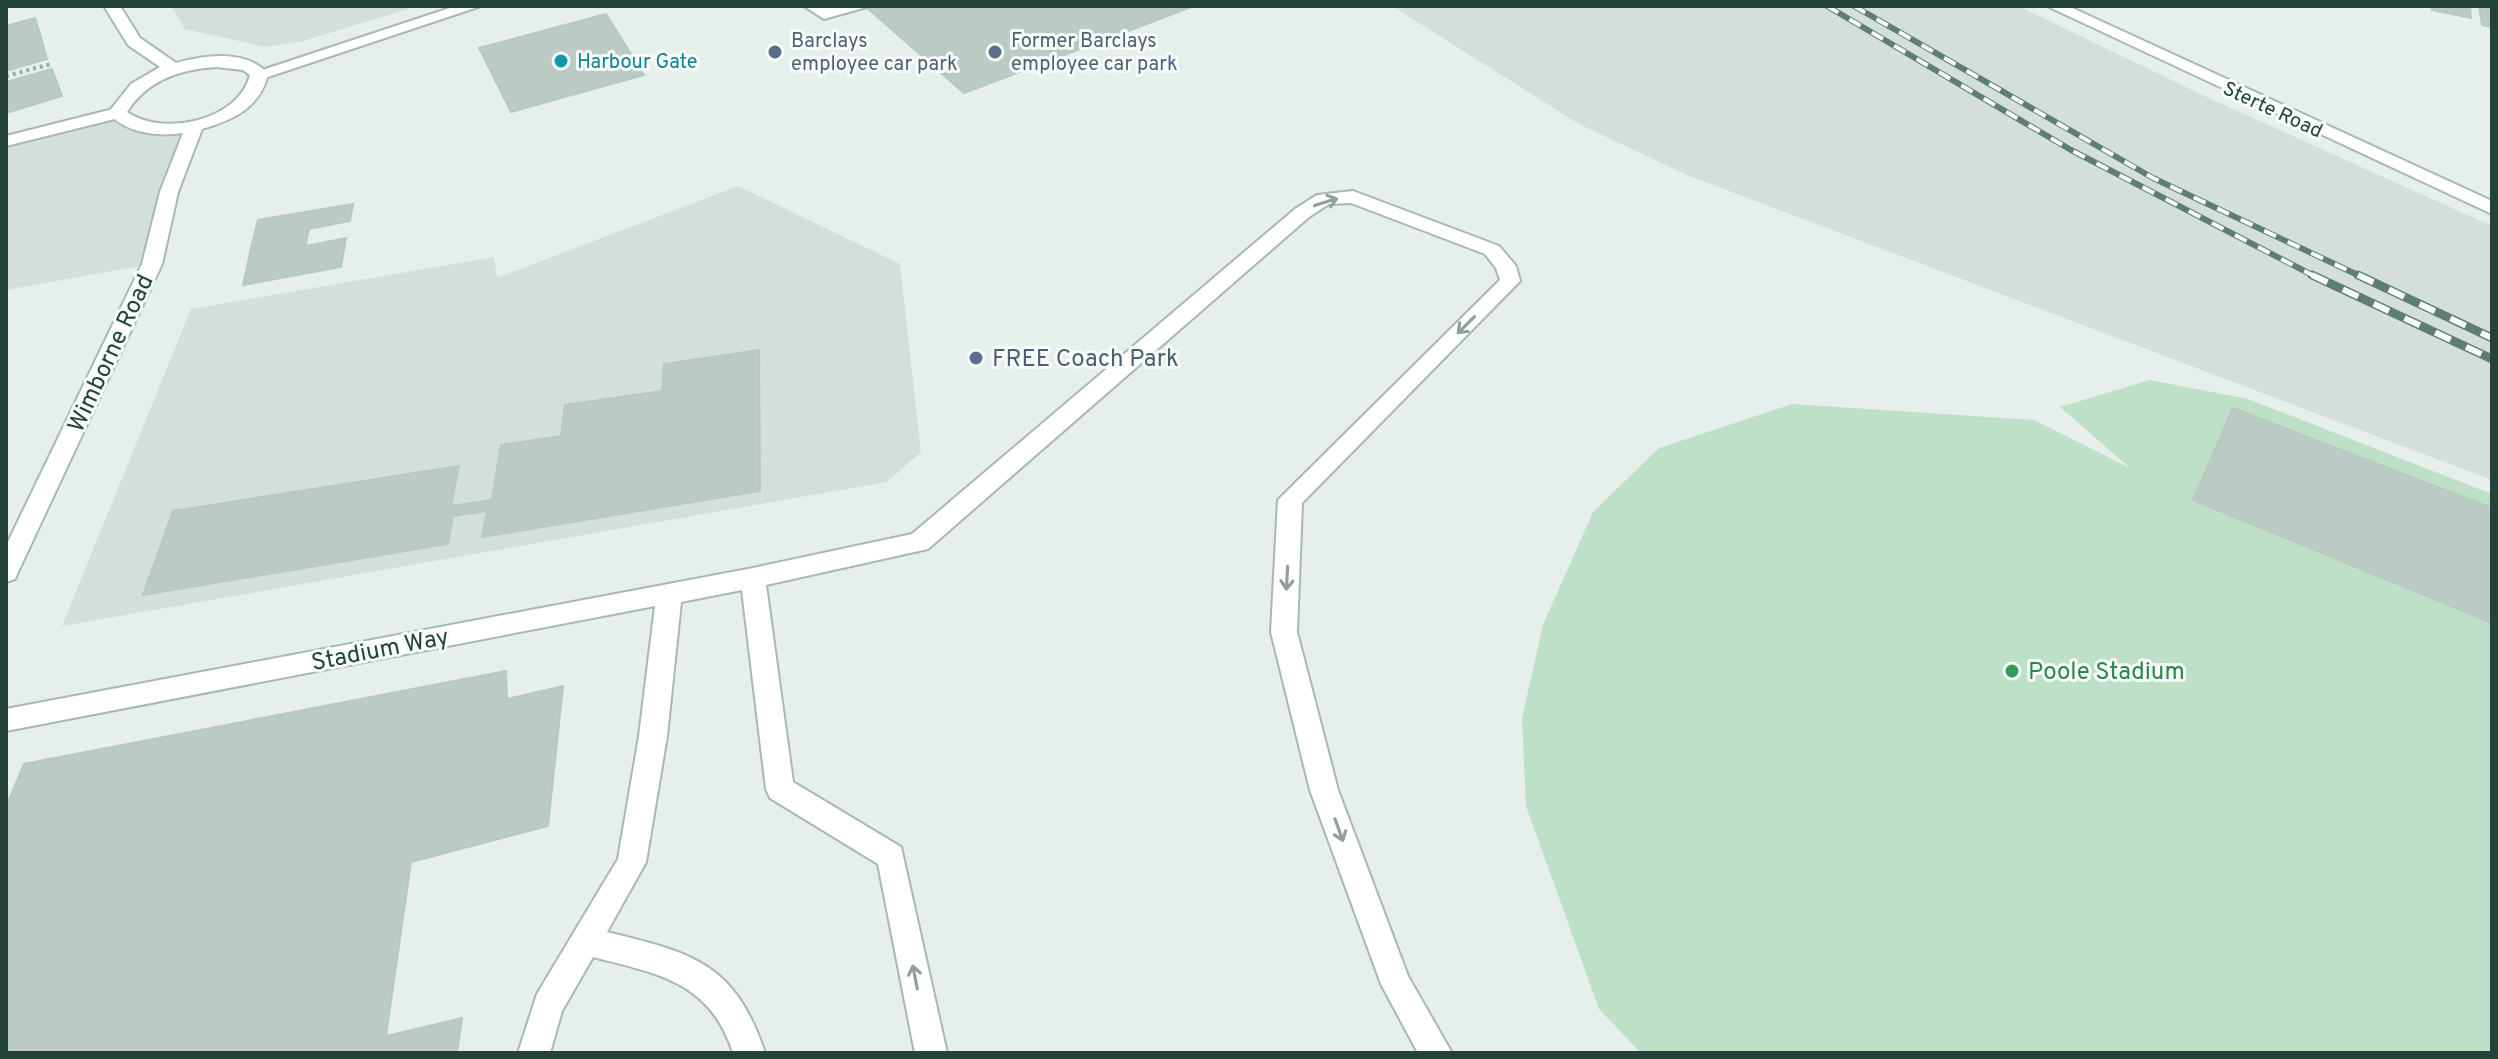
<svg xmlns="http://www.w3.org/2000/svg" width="2498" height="1059" viewBox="0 0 2498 1059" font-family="Overpass,sans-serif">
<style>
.built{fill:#d4dfda}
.green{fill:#bfe0c8}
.building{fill:#bbcac4;stroke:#b8c9c2;stroke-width:2}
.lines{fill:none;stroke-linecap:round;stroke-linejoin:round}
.lane-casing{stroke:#a8b8b2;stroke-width:4}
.street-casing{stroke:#a8b8b2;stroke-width:4}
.secondary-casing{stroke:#a4bbb3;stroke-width:4}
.path{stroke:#86b3a5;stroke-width:4;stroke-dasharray:3 4;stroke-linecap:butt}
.lane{fill:#fff;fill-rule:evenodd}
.street{fill:#fff;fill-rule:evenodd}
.secondary{fill:#fff;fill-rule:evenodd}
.rail-far1-casing{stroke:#5f7d75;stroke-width:6}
.rail-casing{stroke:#5f7d75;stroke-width:9}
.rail-far1{stroke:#f7fbf9;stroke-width:4;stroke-dasharray:13;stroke-linecap:butt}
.rail{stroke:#f7fbf9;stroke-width:6;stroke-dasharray:17;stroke-linecap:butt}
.oneway{stroke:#92a09c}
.service-dot{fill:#5c6f8a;stroke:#f7fbf9;stroke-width:3}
.culture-dot{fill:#0f9aa8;stroke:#f7fbf9;stroke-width:3}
.leisure-dot{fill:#2e9e5b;stroke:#f7fbf9;stroke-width:3}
.labels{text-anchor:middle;stroke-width:6;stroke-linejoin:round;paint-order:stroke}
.far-service-label{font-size:20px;fill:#4e5e75;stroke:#f7fbf9;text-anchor:start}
.far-culture-label{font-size:20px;fill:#0d838f;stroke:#f7fbf9;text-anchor:start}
.far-street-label{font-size:20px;fill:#24423a;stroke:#f7fbf9}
.street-label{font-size:24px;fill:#24423a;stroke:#f7fbf9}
.service-label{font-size:24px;fill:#4e5e75;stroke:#f7fbf9;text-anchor:start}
.leisure-label{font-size:24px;fill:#27864d;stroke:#f7fbf9;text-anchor:start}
</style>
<rect width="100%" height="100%" fill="#e6efeb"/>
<!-- built -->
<path class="built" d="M171,6h247l-115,35 -37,6 -81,-18z
M1392,6h626l195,94 279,126v254l-805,-305 -108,-51z
M117,113l7,10 70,3 -42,138 -146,26v-149z
M738,186l162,78 21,188 -34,30 -825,144 129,-317 303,-52 3,21z"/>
<!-- green -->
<path class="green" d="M2150,380l98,19 244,95v559h-851l-42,-44 -73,-203 -4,-88 21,-93 50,-113 66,-64 133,-44 242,16 96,48 -70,-61z"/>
<!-- building -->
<path class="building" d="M865,6h329l-230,87z
M2432,6h38l1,12 -39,-8z
M2479,6h13v21l-10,-2z
M606,14l38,61 -133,37 -32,-64z
M35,18l5,16 -34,9v-17z
M40,34l5,18 -39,10v-19z
M45,52l2,7 -41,12v-9z
M52,69l5,13 -51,14v-14z
M57,82l5,14 -56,17v-17z
M353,204l-3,17 -41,8 -2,9 -56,10 7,-28z
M307,238l-1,8 40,-8 -5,29 -98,18 8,-37z
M759,350l1,141 -278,46 5,-26 -34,5 -5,28 -305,51 30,-84 286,-45 -8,40 41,-6 9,-55 60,-9 4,-31 97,-14 2,-27z
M2233,408l259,100v115l-299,-123z
M506,671l1,28 56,-13 -15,140 -137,36 -25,174 76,-18 -5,35h-451v-246l18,-43z"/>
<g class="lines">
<defs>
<path id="lane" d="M804,6h66l-46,13z
M1353,191l146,55 17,20 4,15 -218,222 -5,129 41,158 70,186 44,77h-34l-37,-69 -71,-194 -39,-158 7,-132 222,-220 -4,-12 -11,-14 -134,-51 -22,1 -20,13 -381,332 -162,36 27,197 108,65 46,206h-32l-37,-189 -108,-66 -4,-9 -24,-199 -61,12 -14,134 -21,126 -39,70c86,21 128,31 158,121h-32c-23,-72 -75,-79 -140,-96l-31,54 -12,42h-32l19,-59 81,-135 21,-123 16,-130 -649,125v-22l747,-141 159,-34 383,-325 22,-14z"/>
<path id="street" d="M456,6h25l-216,72h-12l-3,-4z
M117,108l6,1v8l-117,29v-10z"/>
<path id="secondary" d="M104,6h16l20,32 36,25c29,-8 71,-14 92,11 -8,34 -35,46 -66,55l-24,63 -16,72 -144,308 -3,7 -9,3v-36l136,-282 18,-72 23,-59c-26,4 -57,0 -75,-20l23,-29 29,-17 -32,-22zM216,67l27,3 7,5c-11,46 -88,62 -123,37 20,-32 54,-43 89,-45z
M2047,6h21l424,195v13z"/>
</defs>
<!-- lane casing -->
<use href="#lane" class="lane-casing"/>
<!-- street casing -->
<use href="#street" class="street-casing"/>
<!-- secondary casing -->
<use href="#secondary" class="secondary-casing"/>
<!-- path -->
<path class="path" d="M6,76l45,-12"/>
<!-- lane -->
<use href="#lane" class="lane"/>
<!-- street -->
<use href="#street" class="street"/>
<!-- secondary -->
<use href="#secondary" class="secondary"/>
<defs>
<path id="rail-far1" d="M1827,6l244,144 245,127
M1854,6l299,172 209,99"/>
<path id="rail" d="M2312,275l180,84
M2358,275l134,63"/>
</defs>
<!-- rail-far1 casing -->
<use href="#rail-far1" class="rail-far1-casing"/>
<!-- rail casing -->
<use href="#rail" class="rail-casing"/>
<!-- rail-far1 -->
<use href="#rail-far1" class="rail-far1"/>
<!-- rail -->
<use href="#rail" class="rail"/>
</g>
<!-- one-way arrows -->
<defs><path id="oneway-shaft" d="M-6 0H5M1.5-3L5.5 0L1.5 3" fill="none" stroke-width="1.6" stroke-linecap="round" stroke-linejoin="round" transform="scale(2)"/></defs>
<g class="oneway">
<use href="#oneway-shaft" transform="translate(1326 202) rotate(-17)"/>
<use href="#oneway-shaft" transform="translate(1466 325) rotate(135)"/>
<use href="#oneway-shaft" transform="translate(1287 578) rotate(93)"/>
<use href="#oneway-shaft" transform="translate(1339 830) rotate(70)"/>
<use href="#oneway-shaft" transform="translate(915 977) rotate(-101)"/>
</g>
<!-- markers -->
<g class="service-dot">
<circle cx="775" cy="52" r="8"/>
<circle cx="995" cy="52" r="8"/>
<circle cx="976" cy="358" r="8"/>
</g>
<circle class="culture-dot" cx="561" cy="61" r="8"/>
<circle class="leisure-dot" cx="2012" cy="671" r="8"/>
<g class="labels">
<!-- far-service labels -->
<g class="far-service-label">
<text x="791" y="47">Barclays<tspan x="791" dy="23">employee car park</tspan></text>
<text x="1011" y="47">Former Barclays<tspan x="1011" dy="23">employee car park</tspan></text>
</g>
<!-- far-culture labels -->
<g class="far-culture-label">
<text x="577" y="68">Harbour Gate</text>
</g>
<!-- far-street labels -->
<g class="far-street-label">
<text transform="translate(2273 109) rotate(25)" y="7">Sterte Road</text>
</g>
<!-- street labels -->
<g class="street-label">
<text transform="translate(110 353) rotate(-65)" y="8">Wimborne Road</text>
<text transform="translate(380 649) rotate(-11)" y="8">Stadium Way</text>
</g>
<!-- service labels -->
<g class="service-label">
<text x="992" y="366">FREE Coach Park</text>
</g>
<!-- leisure labels -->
<g class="leisure-label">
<text x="2028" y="679">Poole Stadium</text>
</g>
</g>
<!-- border -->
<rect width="2498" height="1059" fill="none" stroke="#24423a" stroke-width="16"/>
</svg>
